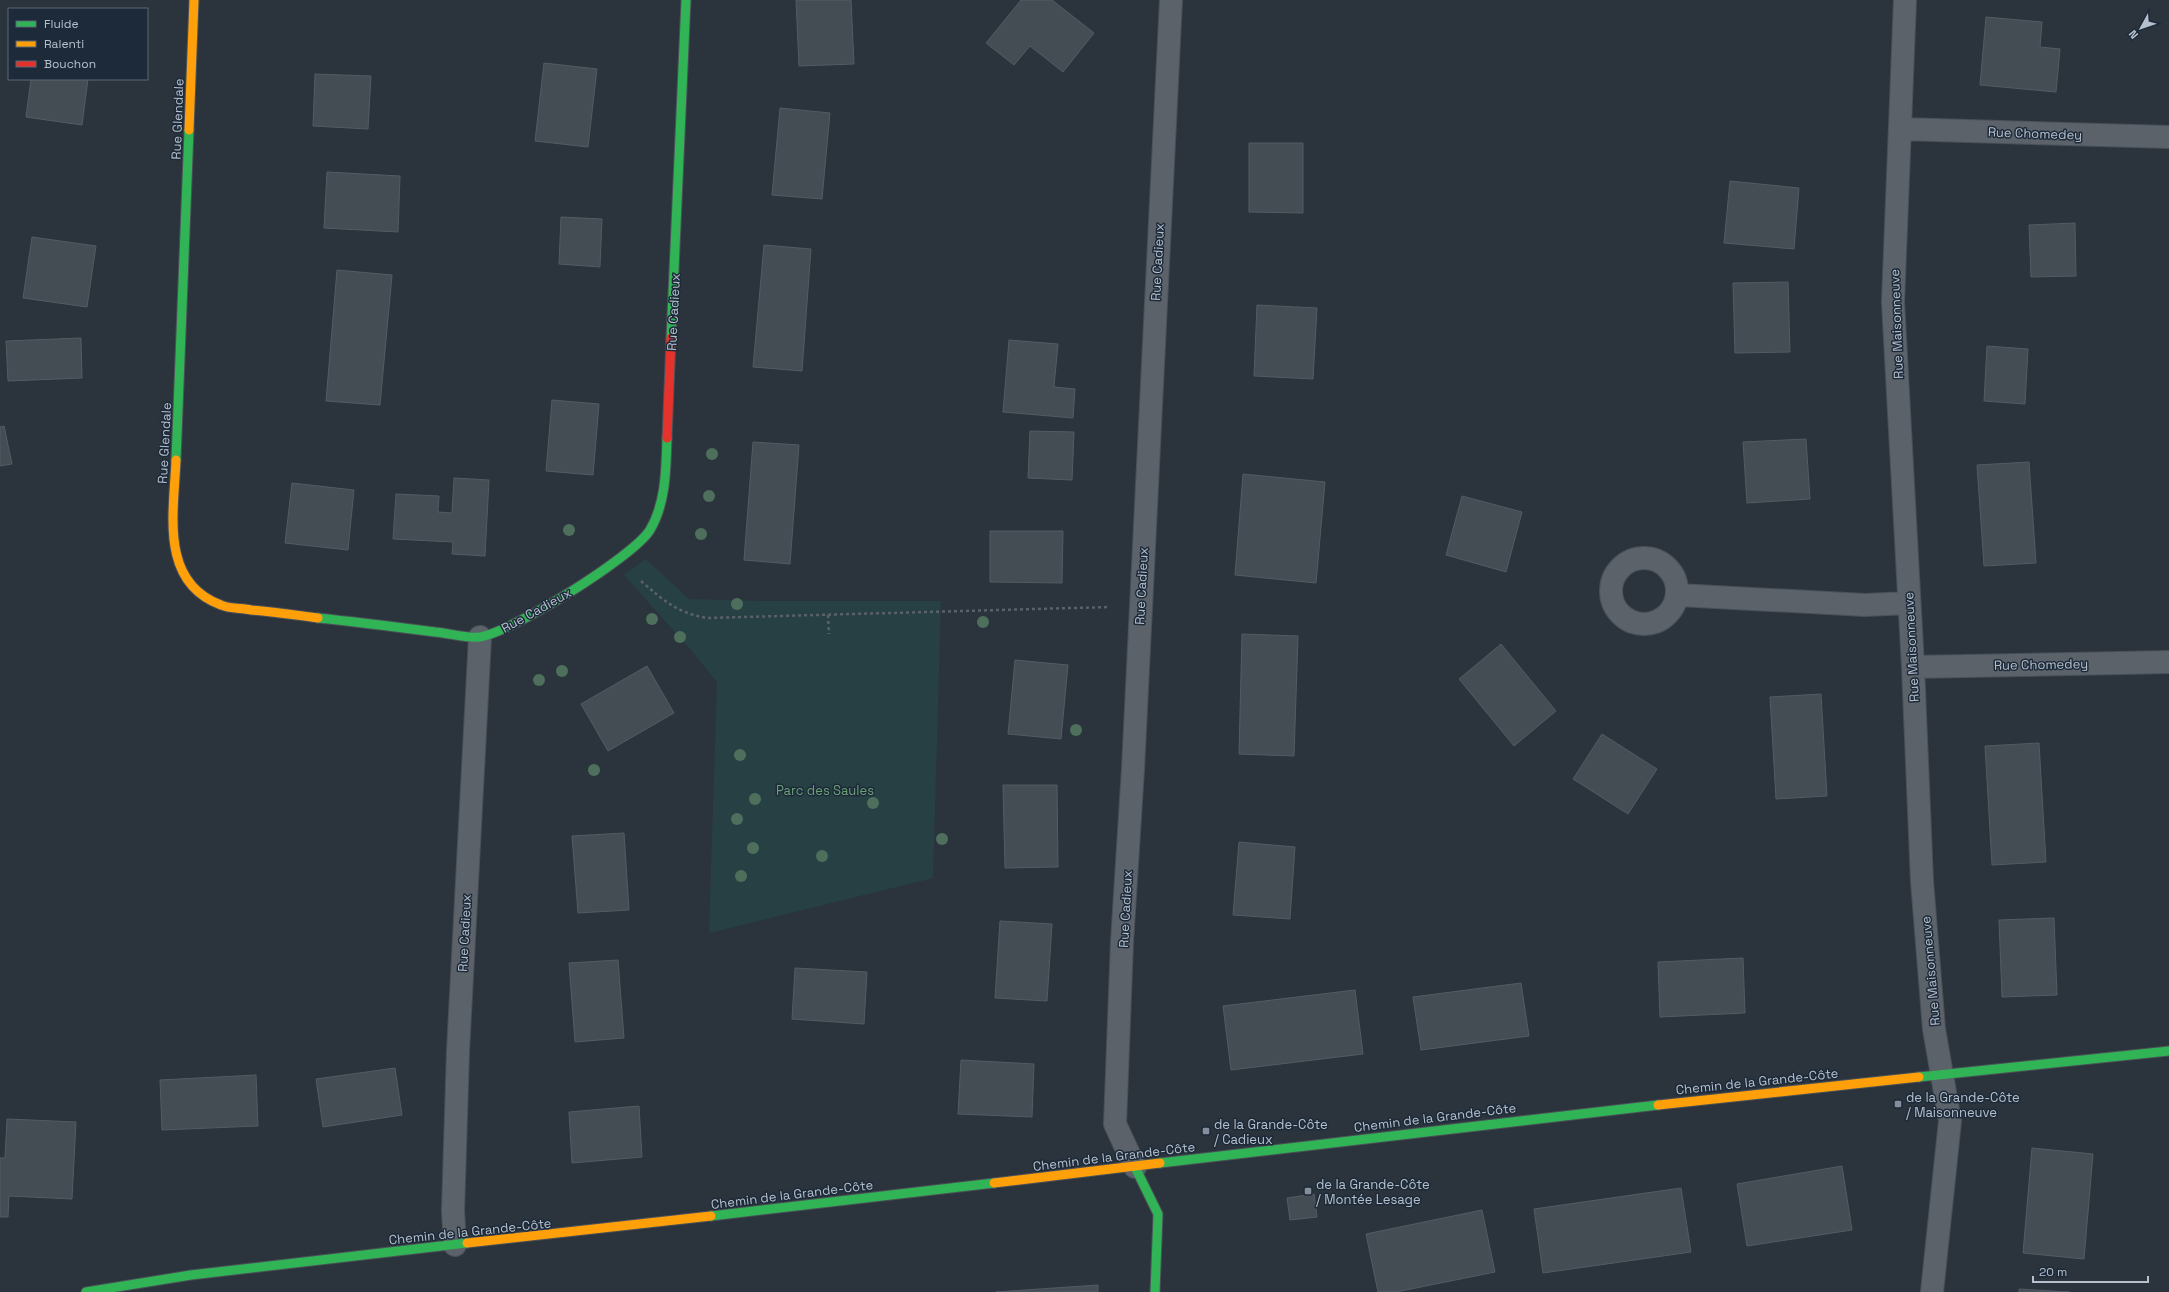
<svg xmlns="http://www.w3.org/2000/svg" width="2169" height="1292" viewBox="0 0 2169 1292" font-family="'Space Grotesk',sans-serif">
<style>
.green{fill:#274044}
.building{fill:#444c54;stroke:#535b64}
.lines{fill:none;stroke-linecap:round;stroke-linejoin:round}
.street-casing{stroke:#4a5057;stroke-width:24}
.fast-casing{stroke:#4a5057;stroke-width:11}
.slow-casing{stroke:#4a5057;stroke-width:11}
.jam-casing{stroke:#4a5057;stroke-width:11}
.path{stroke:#5a6167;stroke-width:2.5;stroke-dasharray:3 3;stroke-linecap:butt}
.street{stroke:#5c626a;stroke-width:22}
.fast{stroke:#30b455;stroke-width:9}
.slow{stroke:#ff9f0a;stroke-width:9}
.jam{stroke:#e5322d;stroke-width:9}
.tree{fill:#4e6f5c}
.poi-dot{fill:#858f9b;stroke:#1d2a39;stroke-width:1.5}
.labels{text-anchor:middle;stroke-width:3;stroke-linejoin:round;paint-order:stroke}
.street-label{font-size:13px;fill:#b6c0cd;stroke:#1d2a39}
.park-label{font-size:13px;fill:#6ba076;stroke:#1d2a39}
.poi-label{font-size:13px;fill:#b6c0cd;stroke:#1d2a39;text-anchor:start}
</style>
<rect width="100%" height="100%" fill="#2b343d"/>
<!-- green -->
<path class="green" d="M646,559l43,40 69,2h183l-8,277 -224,55 8,-251 -26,-32 -67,-75z"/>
<!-- building -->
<path class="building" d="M796,0h55l3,64 -55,2z
M1021,0h31l42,33 -31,39 -33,-26 -16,19 -28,-22z
M1986,17l56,5 -2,25 20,2 -4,43 -76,-7z
M544,63l53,6 -9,78 -53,-6z
M315,74l56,2 -3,53 -55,-3z
M31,79h57l-6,46 -56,-8z
M780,108l50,5 -8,86 -50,-4z
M1249,143h54v70l-54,-1z
M327,172l73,4 -2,56 -74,-4z
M1730,181l69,7 -5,61 -70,-6z
M561,217l41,2 -2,48 -41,-3z
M2075,223l1,53 -45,1 -2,-52z
M32,237l64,9 -9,61 -64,-9z
M764,245l47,4 -9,122 -49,-4z
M337,270l55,5 -12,130 -54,-4z
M1788,282l2,70 -55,1 -2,-70z
M1257,305l60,3 -4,71 -59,-3z
M81,338l1,40 -74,3 -2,-40z
M1009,340l49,4 -4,43 21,2 -2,29 -70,-6z
M1987,346l41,3 -3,55 -41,-3z
M552,400l47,4 -6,71 -47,-4z
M4,426l8,38 -12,2v-39z
M1030,431l44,1 -2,48 -44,-2z
M1806,439l4,60 -63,4 -4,-61z
M753,442l46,3 -9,119 -46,-4z
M2029,462l7,101 -52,3 -7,-101z
M1243,474l82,8 -9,101 -81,-8z
M454,478l35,2 -4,76 -33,-2 1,-12 -60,-3 3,-45 43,2 -1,16 14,1z
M292,483l62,7 -6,60 -63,-7z
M1462,496l60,16 -16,60 -60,-17z
M990,531h73l-1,52 -72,-1z
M1242,634l56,2 -4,120 -55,-2z
M1501,644l55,67 -42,35 -55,-67z
M1015,660l53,5 -7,74 -53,-5z
M647,666l27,47 -66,38 -27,-47z
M1821,694l6,102 -51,3 -6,-102z
M1602,734l55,35 -29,45 -55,-35z
M2039,743l7,119 -54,3 -7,-119z
M1003,785h54l1,82 -53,1z
M624,833l5,77 -51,3 -6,-77z
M1239,842l56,5 -5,72 -57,-4z
M2054,918l3,77 -55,2 -3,-77z
M1000,921l52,3 -5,77 -52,-3z
M1743,958l2,55 -85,4 -2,-55z
M618,960l6,78 -49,4 -6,-79z
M795,968l72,4 -3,52 -72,-5z
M1521,983l8,53 -108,14 -8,-53z
M1355,990l8,64 -132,16 -8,-64z
M961,1060l73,4 -2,53 -74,-3z
M395,1068l7,47 -79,12 -7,-48z
M256,1075l2,51 -96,4 -2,-50z
M639,1106l3,51 -70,6 -3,-51z
M7,1119l69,3 -4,77 -63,-3 -1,21h-8v-59h5z
M2032,1148l61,6 -9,105 -61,-6z
M1842,1166l10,64 -105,16 -10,-62z
M1681,1188l10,64 -148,21 -9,-64z
M1314,1194l3,23 -27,3 -3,-22z
M1482,1210l13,62 -99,20h-18l-12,-58z
M1098,1285v7h-102z
M2019,1289l51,3h-51z"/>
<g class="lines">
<defs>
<path id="street" d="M1905,0l-12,302 20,365 9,214 12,148 16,92 -18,171
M1901,129l268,8
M1611 591a33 33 0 1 1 66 0a33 33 0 1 1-66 0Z
M1678,595l187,10 44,-2
M1913,667l256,-5
M1135,1167l-20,-43 7,-182 11,-173 38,-769
M455,1245l-2,-34 5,-160 22,-414"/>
<path id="fast" d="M671,338l15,-338
M176,460l13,-330
M318,618c39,4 78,9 117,14 13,1 33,7 45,5 32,-5 153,-80 170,-107 16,-27 16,-61 17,-92
M1919,1077l250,-26
M1160,1163l498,-58
M1135,1167l23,47 -3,78
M711,1216l283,-33
M86,1292l105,-17 276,-32"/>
<path id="slow" d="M189,130l5,-130
M176,460c-2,52 -17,122 45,145 9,4 21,3 30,5 23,2 45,5 67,8
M1658,1105l261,-28
M994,1183l166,-20
M467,1243l244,-27"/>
<path id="jam" d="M667,438l4,-100"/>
</defs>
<!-- street casing -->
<use href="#street" class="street-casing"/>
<!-- fast casing -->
<use href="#fast" class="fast-casing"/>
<!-- slow casing -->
<use href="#slow" class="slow-casing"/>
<!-- jam casing -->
<use href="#jam" class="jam-casing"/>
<!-- path -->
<path class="path" d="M641,581c22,19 36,32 66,37l402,-11
M828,615l1,19"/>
<!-- street -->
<use href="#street" class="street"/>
<!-- fast -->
<use href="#fast" class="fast"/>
<!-- slow -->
<use href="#slow" class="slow"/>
<!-- jam -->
<use href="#jam" class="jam"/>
</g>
<!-- trees -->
<g class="tree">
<circle cx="712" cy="454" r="6"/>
<circle cx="709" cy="496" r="6"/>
<circle cx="569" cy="530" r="6"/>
<circle cx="701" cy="534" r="6"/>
<circle cx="737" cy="604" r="6"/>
<circle cx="652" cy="619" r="6"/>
<circle cx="983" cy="622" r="6"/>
<circle cx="680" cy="637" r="6"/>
<circle cx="562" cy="671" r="6"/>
<circle cx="539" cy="680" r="6"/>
<circle cx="1076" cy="730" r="6"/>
<circle cx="740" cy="755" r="6"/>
<circle cx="594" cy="770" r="6"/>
<circle cx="755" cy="799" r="6"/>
<circle cx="873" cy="803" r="6"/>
<circle cx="737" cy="819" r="6"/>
<circle cx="942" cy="839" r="6"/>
<circle cx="753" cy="848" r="6"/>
<circle cx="822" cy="856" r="6"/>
<circle cx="741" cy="876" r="6"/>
</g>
<!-- markers -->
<g class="poi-dot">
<rect x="1894" y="1100" width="8" height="8" rx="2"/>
<rect x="1202" y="1127" width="8" height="8" rx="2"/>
<rect x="1304" y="1187" width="8" height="8" rx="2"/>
</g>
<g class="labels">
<!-- street labels -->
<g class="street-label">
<text transform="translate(177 119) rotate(-88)" y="5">Rue Glendale</text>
<text transform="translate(2035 133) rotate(2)" y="5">Rue Chomedey</text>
<text transform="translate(1157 262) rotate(-87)" y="5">Rue Cadieux</text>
<text transform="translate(673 312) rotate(-87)" y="5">Rue Cadieux</text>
<text transform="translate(1896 324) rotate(-92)" y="5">Rue Maisonneuve</text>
<text transform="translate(164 443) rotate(-87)" y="5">Rue Glendale</text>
<text transform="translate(1141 586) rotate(-87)" y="5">Rue Cadieux</text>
<text transform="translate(536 610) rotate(-29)" y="5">Rue Cadieux</text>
<text transform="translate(1911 647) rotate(-93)" y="5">Rue Maisonneuve</text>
<text transform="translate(2041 664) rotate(-1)" y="5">Rue Chomedey</text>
<text transform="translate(1125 909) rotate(-87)" y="5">Rue Cadieux</text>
<text transform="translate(464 933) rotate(-87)" y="5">Rue Cadieux</text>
<text transform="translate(1930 971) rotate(-95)" y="5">Rue Maisonneuve</text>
<text transform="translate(1757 1081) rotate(-6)" y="5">Chemin de la Grande-Côte</text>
<text transform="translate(1435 1117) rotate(-7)" y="5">Chemin de la Grande-Côte</text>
<text transform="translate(1114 1156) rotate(-7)" y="5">Chemin de la Grande-Côte</text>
<text transform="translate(792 1194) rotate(-7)" y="5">Chemin de la Grande-Côte</text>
<text transform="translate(470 1231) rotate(-6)" y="5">Chemin de la Grande-Côte</text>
</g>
<!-- park labels -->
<g class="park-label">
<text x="825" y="795">Parc des Saules</text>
</g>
<!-- poi labels -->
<g class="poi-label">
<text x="1906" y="1102">de la Grande-Côte<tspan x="1906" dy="15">/ Maisonneuve</tspan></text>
<text x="1214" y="1129">de la Grande-Côte<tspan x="1214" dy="15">/ Cadieux</tspan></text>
<text x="1316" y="1189">de la Grande-Côte<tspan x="1316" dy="15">/ Montée Lesage</tspan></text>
</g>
</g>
<!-- legend -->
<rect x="8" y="8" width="140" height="72" fill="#1d2a39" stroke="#5a6674"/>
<rect x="16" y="21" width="20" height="6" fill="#30b455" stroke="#5a6674"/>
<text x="44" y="28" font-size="12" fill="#b6c0cd">Fluide</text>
<rect x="16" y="41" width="20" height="6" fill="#ff9f0a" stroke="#5a6674"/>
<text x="44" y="48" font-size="12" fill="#b6c0cd">Ralenti</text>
<rect x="16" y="61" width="20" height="6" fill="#e5322d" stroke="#5a6674"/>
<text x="44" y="68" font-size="12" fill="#b6c0cd">Bouchon</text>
<!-- north arrow -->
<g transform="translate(2141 28) rotate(230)" stroke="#1d2a39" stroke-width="3" paint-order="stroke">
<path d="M0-3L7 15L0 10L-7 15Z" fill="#b6c0cd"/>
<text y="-6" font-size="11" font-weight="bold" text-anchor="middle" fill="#b6c0cd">N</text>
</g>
<!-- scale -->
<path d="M2033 1276v6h115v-6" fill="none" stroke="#b6c0cd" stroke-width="2"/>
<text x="2039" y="1276" font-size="12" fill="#b6c0cd" stroke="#1d2a39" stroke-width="3" paint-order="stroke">20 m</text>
</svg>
